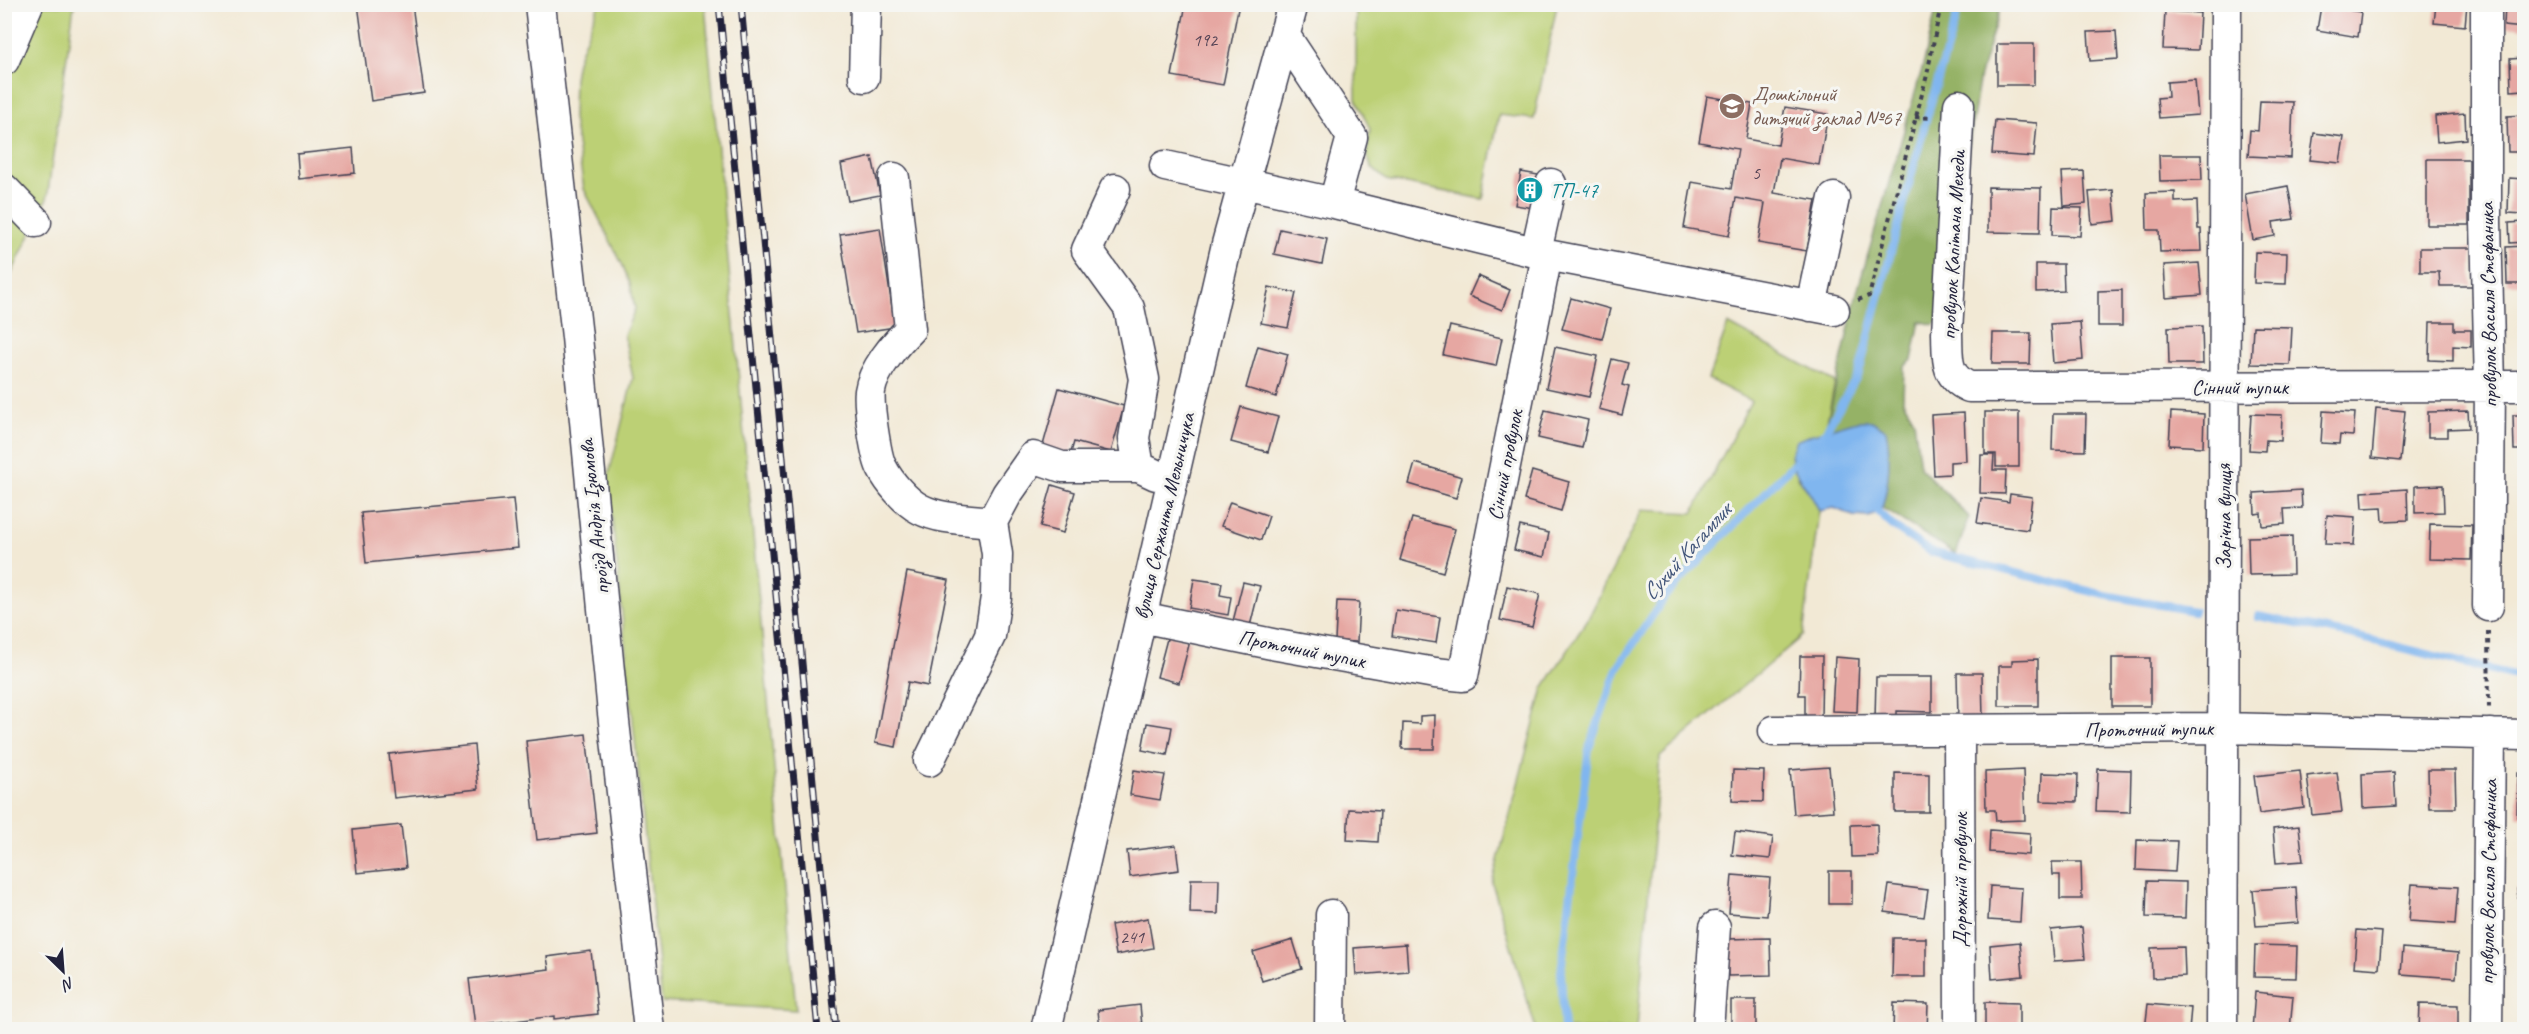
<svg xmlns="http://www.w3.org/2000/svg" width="2529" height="1034" viewBox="0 0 2529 1034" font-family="Caveat,sans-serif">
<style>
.green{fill:#bcd074;stroke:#6f7958;stroke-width:1.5}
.forest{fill:#95b266;stroke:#5c6a50;stroke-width:1.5}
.water{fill:#80b6ef;stroke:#516c95;stroke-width:1.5}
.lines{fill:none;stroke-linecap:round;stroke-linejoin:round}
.stream{stroke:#80b6ef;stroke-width:8}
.building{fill:#e6a7a2}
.minor-casing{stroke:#414052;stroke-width:33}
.path{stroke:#414052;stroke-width:4;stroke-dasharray:4.5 4.5;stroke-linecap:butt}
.minor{stroke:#fff;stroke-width:30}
.rail-casing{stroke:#22223b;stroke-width:7}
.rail{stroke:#f6f6f2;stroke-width:4.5;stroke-dasharray:14;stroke-linecap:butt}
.labels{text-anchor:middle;stroke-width:6;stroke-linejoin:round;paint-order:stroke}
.number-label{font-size:18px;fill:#534355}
.education-label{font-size:21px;fill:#785e54;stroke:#f6f6f2;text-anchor:start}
.culture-label{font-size:21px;fill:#0d838f;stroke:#f6f6f2;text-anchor:start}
.street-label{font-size:21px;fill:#22223b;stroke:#f6f6f2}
.water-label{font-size:22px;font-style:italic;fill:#43567a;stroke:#f6f6f2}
</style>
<rect width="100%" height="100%" fill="#f6f6f2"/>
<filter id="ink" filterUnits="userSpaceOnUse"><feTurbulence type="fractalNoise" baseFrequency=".0167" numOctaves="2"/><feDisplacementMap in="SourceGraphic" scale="12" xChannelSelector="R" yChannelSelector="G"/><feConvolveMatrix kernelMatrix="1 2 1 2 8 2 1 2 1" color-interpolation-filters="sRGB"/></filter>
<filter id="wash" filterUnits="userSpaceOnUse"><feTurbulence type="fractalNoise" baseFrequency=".008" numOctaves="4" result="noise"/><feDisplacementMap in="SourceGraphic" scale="24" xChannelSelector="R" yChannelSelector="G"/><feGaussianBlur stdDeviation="1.35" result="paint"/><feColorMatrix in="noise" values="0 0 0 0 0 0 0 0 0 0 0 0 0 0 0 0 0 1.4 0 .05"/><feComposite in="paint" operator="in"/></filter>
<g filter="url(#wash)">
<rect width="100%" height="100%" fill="#f2e9d5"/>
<!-- green -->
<path class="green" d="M599,4l106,1 91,1005 -134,-8 -54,-524 25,-100 -9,-43 11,-26 -5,-26 -8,-19 -38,-75 -11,-71 1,-40 3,-17z
M5,5h69l-27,194 -42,88z
M1356,5h201l-23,114 -35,-4 -16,84 -97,-19 -15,-13 -4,-13 3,-25 -14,-30z
M1728,324l107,58 -10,50 -15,3 -13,42 16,20 6,14 -16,124 -143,122 -23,272h-101l-44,-146 51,-195 45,-69 54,-109 51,3 58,-112 -43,-22z"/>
<!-- forest -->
<path class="forest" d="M1937,5h64l-21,70 -39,245 -7,5 -14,-4 -8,39 -8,7 -1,34 11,19 6,47 49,50 -13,37 -74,-46 4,-16 -61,-60 32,-140 67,-230z"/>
<!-- water -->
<path class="water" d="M1857,421h15l14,9c5,25 3,53 -4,78l-13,9 -16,-1 -19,-8 -15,3c-8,-20 -25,-34 -29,-56l6,-14 14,-6z"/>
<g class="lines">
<!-- stream -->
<path class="stream" d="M1818,439l7,-7 34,-59 66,-249 35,-120
M1877,511l18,17 36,24 174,43 89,16
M2258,616l84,17 182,45
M1564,1030l-3,-58 28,-224 28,-79 49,-74 133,-137"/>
</g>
<g id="blocks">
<!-- building -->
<path class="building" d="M358,4h54l12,89 -53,8z
M1186,4h53l-16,81 -51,-9z
M2249,4h30v2l-30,2z
M2436,4h31l-2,22 -31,-3z
M2505,4h19v24l-20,-2z
M2321,6l40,6 -3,25 -41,-7z
M2165,11l35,2 -2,37 -35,-1z
M2116,31l2,28 -28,2 -2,-29z
M1997,44h37v41h-37z
M2524,58v32l-13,1 -1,-32z
M2195,80l3,35 -39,3 -2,-20 11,-1 -1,-15z
M1707,96l45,8 -6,35 32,6 7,-38 43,7 -9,51 -39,-7 -6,35 42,7 -9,51 -49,-8 7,-40 -29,-5 -7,38 -45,-8 8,-46 39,7 7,-40 -39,-7z
M2260,101l33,1 -2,56 -43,-2 2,-26 8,1z
M2465,113l1,26 -29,3 -2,-26z
M2524,115v37h-16l-1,-36z
M1995,120l42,3 -3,34 -42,-3z
M2314,133l30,4 -4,26 -30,-3z
M353,148l2,25 -56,6 -2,-25z
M2159,155h42l1,25 -42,1z
M872,157l8,38 -32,6 -7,-37z
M2427,159h42v66h-42z
M2084,171l2,33 -22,2 -2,-34z
M1521,172l23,4 -5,33 -24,-4z
M2509,178l15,1v35l-16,-1z
M2288,186l6,33 -21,3 2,14 -22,4 -8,-46z
M1988,187l53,1 -1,45 -52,-1z
M2113,190l3,31 -24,3 -3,-32z
M2175,192v10l22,-1 1,28h3l1,22 -42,1 -1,-22h-12l-1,-37z
M2053,207l29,1 -2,28 -28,-1z
M2524,222v20l-14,1 -1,-20z
M880,228l15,99 -39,6 -16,-99z
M1280,229l47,10 -5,25 -48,-10z
M2524,246v38h-17l-1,-37z
M2420,248h52v38h-32l-1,-14h-19z
M2255,252l32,1 -1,31 -32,-1z
M2199,263l3,32 -36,3 -2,-33z
M2036,264h27l1,27 -28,1z
M1478,276l32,14 -8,20 -33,-14z
M1269,287l27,6 -8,35 -27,-5z
M2122,290v36h-24v-35z
M1571,298l39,11 -8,30 -40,-10z
M2080,322l3,38 -30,3 -3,-39z
M2430,322h24v8h17v17l-18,-1v15l-24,-1z
M1450,326l52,12 -6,28 -53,-11z
M2202,326l1,38h-34l-1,-37z
M2253,326l39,1 -2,38 -39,-1z
M1993,333h38l-1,31h-38z
M1258,346l30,8 -12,43 -30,-9z
M1555,347l43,9 -9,41 -43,-9z
M1612,359l16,4 -6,22 7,2 -7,28 -23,-6z
M1059,388l65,18 -13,46 -37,-10 -4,14 -28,-7z
M1241,407l37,10 -10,35 -37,-10z
M2376,408l29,3 -5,50 -28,-3z
M1545,410l43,10 -6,28 -44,-10z
M2323,411l32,2 -2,23 -13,-1 -1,9 -18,-1z
M2468,411l1,17 -22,1v8h-19v-25z
M1985,412h34v55h-23v-13h-11z
M2171,412l33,2 -1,33 -34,-2z
M1964,413l2,48 -16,1v12l-16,1 -3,-60z
M2053,414h33l-1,37 -33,-1z
M2251,414l31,1 -1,26 -15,-1 -1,11 -16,-1z
M2513,415h11v35h-10z
M1981,455h13l-1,15h13l-1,24 -25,-1z
M1415,463l47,14 -6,21 -47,-14z
M1532,471l37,11 -8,29 -37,-11z
M1052,485l23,7 -12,41 -23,-6z
M2443,485l1,27 -29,1v-27z
M2407,489l1,31 -25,1 -1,-14 -19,1 -1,-16z
M2301,490l1,18 -18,1 1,15 -23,2 -1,-13 -6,1 -1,-21z
M2010,494l22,3 -4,33 -51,-7 4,-25 28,4z
M513,499l5,49 -152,15 -5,-50z
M1230,502l39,14 -8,24 -40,-14z
M2327,515l29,2 -2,28 -29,-1z
M1412,518l43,11 -12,43 -43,-12z
M2430,524l42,1 -1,35 -42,-1z
M1520,526l29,7 -5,24 -30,-7z
M2292,536l1,38 -44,1 -1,-38z
M907,572l42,8 -21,106 -20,-4 -12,65 -21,-4z
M1194,579l28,4 -2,12 11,2 -3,18 -39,-7z
M1243,582l17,4 -11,44 -17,-5z
M1507,586l33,8 -8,33 -32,-7z
M1337,601l22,1 -2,40 -22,-1z
M1396,610l44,7 -4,26 -44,-7z
M1168,635l22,6 -11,42 -22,-6z
M1800,656h22l-1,63h-16v-24h-6z
M1835,657l24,2 -2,53 -25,-1z
M2112,658h38v48h-38z
M2038,659v47h-39v-40h13v-6z
M1957,673h25l1,46 -25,1z
M1876,677h56v35l-35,-1v9h-22z
M1435,715l-1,34h-32l1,-26 17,1v-8z
M1147,723l25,4 -5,28 -25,-5z
M586,734l11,99 -60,7 -11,-99z
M474,745l4,44 -84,9 -5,-44z
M1829,767l4,44 -39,3 -4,-44z
M2098,769l33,1 -1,42 -34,-1z
M1134,770l31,5 -5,25 -30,-5z
M1733,770l31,1 -1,31 -31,-1z
M2023,770l2,50 -29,1 -1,-11h-9l-1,-38z
M2428,770h27l1,38h-27z
M2300,771l4,37 -45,6 -5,-38z
M2337,772l5,40 -30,3 -5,-39z
M2394,772l2,34 -33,2 -1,-34z
M1895,773l34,1v38h-34z
M2042,773l36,1 -1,28 -36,-1z
M2518,773h6v44h-7z
M1349,809l31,2 -2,31 -31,-2z
M1877,824l1,32 -26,1 -1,-32z
M401,825l5,43 -49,5 -4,-43z
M2299,826l4,35 -27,2 -3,-34z
M1990,830l40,3 -1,22 -40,-3z
M1735,832l38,5 -3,22 -38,-4z
M2137,840l40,1 -2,31 -39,-2z
M1176,845l3,25 -49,7 -3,-26z
M2052,862h29l1,37h-22v-24h-7z
M1829,871h23v33h-23z
M1732,875l38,3 -3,38 -38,-3z
M1191,879h28l-1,35 -28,-1z
M2147,881l39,1 -1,36 -39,-1z
M2412,884l46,3 -3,37 -46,-3z
M1889,885l39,5 -4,27 -39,-5z
M1990,886l32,2 -2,34 -32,-2z
M2296,887l2,36 -42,3 -3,-36z
M2524,888v31l-4,1 -3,-31z
M1148,918l5,30 -37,7 -5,-30z
M2082,927l3,32 -31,2 -3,-31z
M2357,930l25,2 -3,37 -25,-2z
M1770,938l1,37 -43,1 -1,-37z
M1893,938h33v39h-34z
M1293,940l9,29 -40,12 -9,-29z
M2020,942l3,34 -31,3 -2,-34z
M1406,944l2,27 -52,4 -2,-27z
M2255,945l42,1 -1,32 -42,-1z
M2184,947l1,29 -33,2 -1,-30z
M2403,948l55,5 -2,25 -55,-4z
M591,951l7,63 -44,5v-3l-79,10 -6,-47 80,-10 -2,-12z
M2255,992l38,4 -3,34h-38z
M1731,1000h25v30h-25z
M1985,1002l34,1v27h-34z
M1894,1003l34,1 -1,26h-34z
M2148,1004l43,4 -2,22h-44z
M2420,1004l38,1v25h-39z
M1140,1005l2,21 -42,4 -2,-20z
M2519,1005h5v25h-5z"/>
</g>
</g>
<g filter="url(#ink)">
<use href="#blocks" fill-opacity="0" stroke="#414052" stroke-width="1.5"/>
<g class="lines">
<defs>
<path id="minor" d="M540,4l37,333 36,376 36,317
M2486,4v218l4,164 -2,220
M1285,36l67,101 -18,66
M4,60l24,-56
M864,77l2,-73
M1959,105l-12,228c1,24 -3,43 22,54l555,-1
M1165,166l169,37 213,52 287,55
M894,178l16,151c-15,15 -37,41 -40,62 -2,13 6,67 12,77 7,14 24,34 38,41 21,11 49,10 72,13
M4,189l32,33
M1115,189l-28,61 42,58 15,71 -10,59 5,29 17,8
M1536,252l15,-68
M1811,306l23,-108
M1141,617l136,28 158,28 28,3 84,-421
M1959,730l1,300
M1774,731l449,-3 301,7
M929,761l61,-125 6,-39 1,-43 -5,-32 15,-28 26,-37 29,10h77
M1046,1030l181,-786 66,-240
M1330,1030l1,-115
M1708,1030l7,-103
M2222,1030l4,-1026
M2487,1030l3,-296"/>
</defs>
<!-- minor casing -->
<use href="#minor" class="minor-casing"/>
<!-- path -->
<path class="path" d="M1915,117l17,1
M1858,300l11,-4 58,-221 14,-71
M2488,631l1,77"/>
<!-- minor -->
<use href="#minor" class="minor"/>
<defs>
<path id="rail" d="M719,4l99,1026
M741,4l95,1026"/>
</defs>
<!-- rail casing -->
<use href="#rail" class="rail-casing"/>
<!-- rail -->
<use href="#rail" class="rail"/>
</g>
</g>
<!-- icons -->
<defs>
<symbol id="school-disc" viewBox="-11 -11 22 22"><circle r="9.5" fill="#8d6e63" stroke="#f6f6f2"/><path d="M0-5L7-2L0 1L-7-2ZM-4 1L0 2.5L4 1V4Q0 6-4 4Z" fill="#fff"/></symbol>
<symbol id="building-disc" viewBox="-11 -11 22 22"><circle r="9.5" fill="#0f9aa8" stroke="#f6f6f2"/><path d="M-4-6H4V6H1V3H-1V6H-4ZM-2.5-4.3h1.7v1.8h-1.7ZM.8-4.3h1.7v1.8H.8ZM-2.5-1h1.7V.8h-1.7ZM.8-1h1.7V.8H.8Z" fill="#fff"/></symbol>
</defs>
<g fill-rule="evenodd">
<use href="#school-disc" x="1717" y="91" width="30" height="30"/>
<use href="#building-disc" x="1515" y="175" width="30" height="30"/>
</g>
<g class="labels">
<!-- number labels -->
<g class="number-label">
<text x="1205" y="46">192</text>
<text x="1756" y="179">5</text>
<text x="1132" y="943">241</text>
</g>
<!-- education labels -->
<g class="education-label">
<text x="1752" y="101">Дошкільний<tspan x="1752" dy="24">дитячий заклад №67</tspan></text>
</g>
<!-- culture labels -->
<g class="culture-label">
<text x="1550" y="197">ТП-47</text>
</g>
<!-- street labels -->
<g class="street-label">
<text transform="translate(1953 245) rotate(-87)" y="7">провулок Капітана Мехеди</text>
<text transform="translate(2488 305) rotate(-91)" y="7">провулок Василя Стефаника</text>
<text x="2240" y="394">Сінний тупик</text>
<text transform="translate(1505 465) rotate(-79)" y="7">Сінний провулок</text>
<text transform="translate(1164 516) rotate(-77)" y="7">вулиця Сержанта Мельничука</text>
<text transform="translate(594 517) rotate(-96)" y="7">проїзд Андрія Ізюмова</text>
<text transform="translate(2224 517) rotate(-90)" y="7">Зарічна вулиця</text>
<text transform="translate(1302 649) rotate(11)" y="7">Проточний тупик</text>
<text transform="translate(2149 729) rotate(-1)" y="7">Проточний тупик</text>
<text transform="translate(1960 880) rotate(-90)" y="7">Дорожній провулок</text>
<text transform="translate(2488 882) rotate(-89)" y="7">провулок Василя Стефаника</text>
</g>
<!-- water labels -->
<g class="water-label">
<text transform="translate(1686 551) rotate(-48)" y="8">Сухий Кагамлик</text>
</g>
</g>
<!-- margin -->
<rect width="2529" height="1034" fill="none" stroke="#f6f6f2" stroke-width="24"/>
<!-- north arrow -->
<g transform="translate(63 971) rotate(155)" stroke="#f6f6f2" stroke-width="4.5" paint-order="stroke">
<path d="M0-4.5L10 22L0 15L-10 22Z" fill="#22223b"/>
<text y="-9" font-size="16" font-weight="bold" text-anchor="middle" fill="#22223b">N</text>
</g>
</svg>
